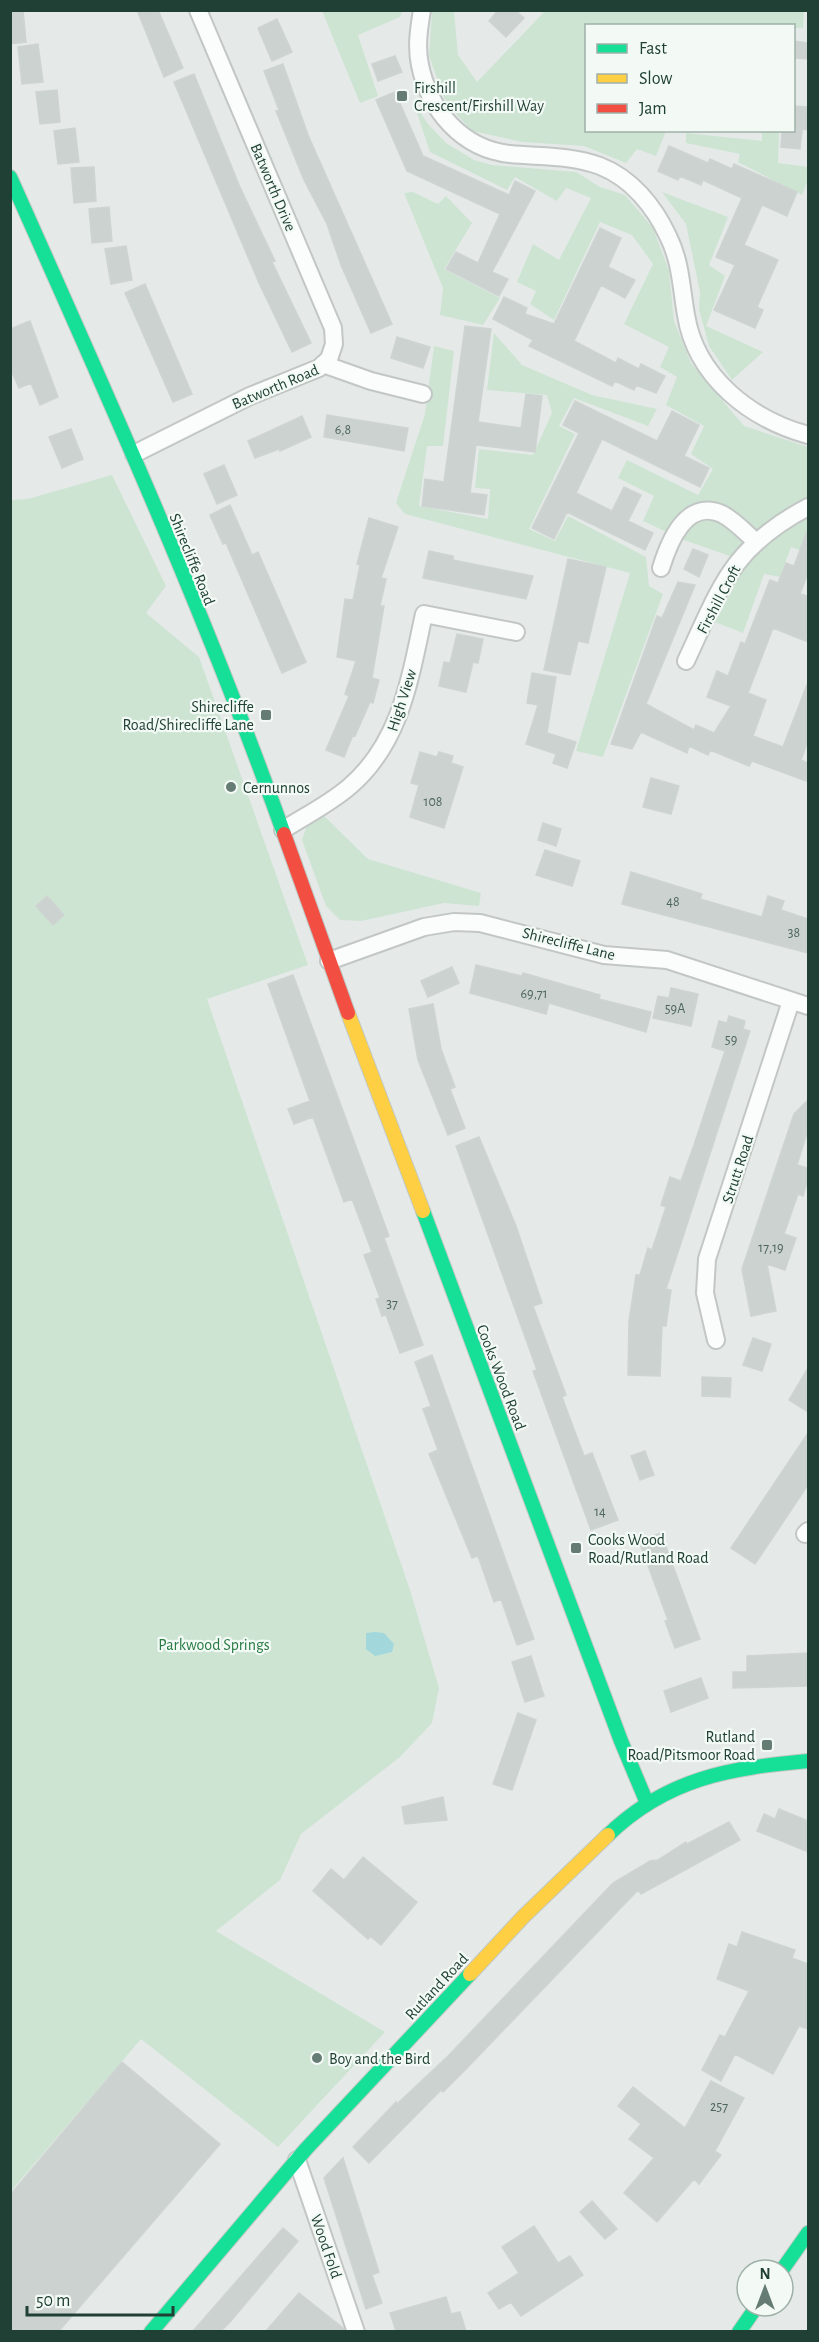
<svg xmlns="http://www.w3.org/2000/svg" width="819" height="2342" viewBox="0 0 819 2342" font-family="'Alegreya Sans',sans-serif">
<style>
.green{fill:#cde4d3}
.water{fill:#a2d7dc}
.building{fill:#ccd2cf;stroke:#ced4d1;stroke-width:1.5}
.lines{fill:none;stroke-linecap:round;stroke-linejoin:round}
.street-casing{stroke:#c2c7c5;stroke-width:20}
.fast-casing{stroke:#c0c8c5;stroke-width:16}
.slow-casing{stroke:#c0c8c5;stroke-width:16}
.jam-casing{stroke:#c0c8c5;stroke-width:16}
.street{stroke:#fbfcfc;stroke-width:16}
.fast{stroke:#16e098;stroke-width:14}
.slow{stroke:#ffcf43;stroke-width:14}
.jam{stroke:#f24e42;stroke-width:14}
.poi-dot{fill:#657c74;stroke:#f3faf6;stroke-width:2}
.labels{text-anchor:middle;stroke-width:4.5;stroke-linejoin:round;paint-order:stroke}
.number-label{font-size:14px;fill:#4c655d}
.poi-label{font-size:16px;fill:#204036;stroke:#f3faf6;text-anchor:start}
.street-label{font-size:16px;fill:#204036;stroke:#f3faf6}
.park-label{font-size:16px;fill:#277b43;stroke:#f3faf6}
</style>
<rect width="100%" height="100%" fill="#e5eae8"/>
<!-- green -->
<path class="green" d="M322,11h80l-2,6 -42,18 20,61 -18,7z
M432,11h22l4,44 19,27 68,-71h259l-1,17h-9v-2h-208v104l80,1 -10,25 -19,-7 -11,14 -42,-17 -62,-4 -50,-11 -26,-28 -17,-47z
M413,101l15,23 18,19 28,17 18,5 84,7 24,15 25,8 28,33 16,43 5,50 17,42 53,63 64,21v106l-17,-6 -11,30 -16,-3 -21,59 -28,-11 32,-60 -63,-22 -41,-19 11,-25 -36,-18 9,-18 71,35 15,-26 -22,-15 13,-28 -38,-21 11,-28 -17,-10 9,-20 -45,-23 29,-60 -21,-29 -32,-13 -46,98 -24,-16 6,-13 -19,-9 16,-38 26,16 32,-62 -25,-10 -9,13 -42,-24 -8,13 -77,-38z
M762,131h17l-1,32 30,4v13l-6,15 -64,-33 2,-8 -54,-11v-10l76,8z
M413,192l25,12 8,-8 26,27 -28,46 56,29 -17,27 -43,-10 3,-27 -39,-95z
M662,192l66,25 -19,48 16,11 -19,50 57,26 -31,28 -23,-34 -10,-37 1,-17 -14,-68z
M494,333l28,32 70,30 65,14 -9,17 -74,-28 -15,28 16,8 -46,95 26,12 13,-25 78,41 3,29 14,8 -60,163 -27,-6 54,-178 -225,-59 -9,-11 29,-89 9,-68 20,5 -11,95h-16l-8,60 69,13 2,-30 -15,-1 4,-39 54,6 19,-42 -5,-18 -60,-5z
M112,475l54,111 -20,27 53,44 109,308 -101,34 203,591 29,98 -7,35 -32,34 -99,77 -21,46 -64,51 169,101 -107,115 -137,-108 -130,152v-1691l17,-1z
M323,815l45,44 113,34 -2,13 -35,-3 -83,18 -21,-1 -14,-14 -24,-66 5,-15z"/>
<!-- water -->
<path class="water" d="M375,1632l9,1 10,11 -2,8 -17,4 -9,-7v-16z"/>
<!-- building -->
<path class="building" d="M10,10h13l3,32 -16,2z
M137,10h21l25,58 -19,9z
M498,10h17l9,8 -18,19 -17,-16z
M277,19l15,33 -20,9 -14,-33z
M794,41l14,2v16l-14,-1z
M38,44l5,38 -21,2 -4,-37z
M395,56l7,16 -24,9 -6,-17z
M283,64l25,71 84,189 -21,9 -30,-68 -14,-41 -23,-44 -28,-69 3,-1 -15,-39z
M194,74l45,111 36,76 -3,1 39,81 -19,9 -33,-69 -85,-201z
M57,90l3,32 -20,2 -4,-32z
M395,92l28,64 86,39 6,-14 20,10 -43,81 16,7 -9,17 -53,-27 10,-17 22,11 22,-49 -93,-43 -31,-71z
M794,106l14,1v23l-14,-2z
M75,128l4,34 -21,2 -4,-33z
M782,130h20l-2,19 -19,-2z
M669,146l39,17 2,-4 22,10 2,-5 63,28 -10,24 -25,-11 -18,40 34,15 -21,47 6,3 -8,18 -41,-18 21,-45 -19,-8 26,-59 -39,-18 -2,5 -21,-9 -2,4 -20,-9z
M94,167l2,34 -22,2 -3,-35z
M109,207l3,34 -20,2 -3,-34z
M600,228l21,10 -13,29 27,13 -10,18 -24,-13 -27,56 42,22 2,-5 21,11 2,-5 24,12 -9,17 -20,-8 -2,5 -19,-9 -3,5 -83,-40 4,-6 -40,-21 11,-22 23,11 -2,6 29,10z
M126,246l6,34 -21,4 -6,-35z
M145,284l47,110 -19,8 -48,-109z
M30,321l28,76 -18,8 -9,-22 -12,5 -9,-20v-39z
M465,326l26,3 -13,93 43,6 5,-34 16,2 -7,56 -59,-7 -6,48 17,2 -3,20 -62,-9 3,-27 19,3z
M397,337l33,10 -7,21 -32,-10z
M575,401l82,40 15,-30 27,14 -15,31 25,12 -9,19 -98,-48 -26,54 36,18 12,-24 17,8 -13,26 25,12 -8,17 -78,-38 -13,27 -22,-11 47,-95 -16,-8z
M327,415l81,13 -4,23 -80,-14z
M302,416l9,21 -31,14 -1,-2 -24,9 -7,-17z
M71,429l12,30 -21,9 -13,-31z
M224,465l13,30 -20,9 -13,-30z
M230,505l22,50 6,-3 48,110 -24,11 -56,-130 -3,1 -13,-29z
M369,518l29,9 -17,51 5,1 -6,27h4l-12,72 7,2 -6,23 -3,-1 -15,34 -2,-1 -9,22 -18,-7 23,-54 -4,-2 11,-33 -19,-4 8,-58 8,1 7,-35 -3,-1z
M807,531l1,42 -8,21 8,2v46l-35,-14 -25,65 18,7 -13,36 30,11 25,-65v59l-7,19 7,3 -2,18 -54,-20 -3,5 -39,-16 -2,5 -19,-9 -2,7 -46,-21 -9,17 -21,-5 46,-128 5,2 16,-36 17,3 -49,119 48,26 2,-5 18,8 17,-27 -24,-9 10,-26 11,5 13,-34 4,2 25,-64 8,3 8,-20 8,3z
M693,549l15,6 -9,22 -15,-8z
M429,551l24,5v4l80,16 -7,23 -103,-21z
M568,559l38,8 -18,76 -10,-2 -8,34 -26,-5z
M457,634l26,5 -5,24 -5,-1 -7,30 -27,-6 5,-24 6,1z
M532,673l24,4 -9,56 29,9 -9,26 -14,-5 3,-9 -30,-10 12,-39 -11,-2z
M420,752l17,5 2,-5 14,4 -2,7 12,4 -19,61 -34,-11 9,-32 -8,-2z
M651,778l28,8 -8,28 -28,-7z
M543,823l18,6 -5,17 -18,-6z
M545,850l35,11 -8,25 -36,-11z
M631,872l71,22 -2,5 62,18 6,-21 16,5 -3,9 27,9v34l-186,-49z
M47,896l17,19 -11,10 -17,-19z
M476,965l46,11 1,-3 77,22 -1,4 52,13 -5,20 -97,-29 -3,11 -76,-21z
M452,967l7,16 -31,14 -7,-16z
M293,975l96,261 -5,2 39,107 -23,8 -14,-38 -4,1 -6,-17 4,-1 -16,-43 8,-3 -20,-53 -8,3 -31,-85 -19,7 -6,-15 22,-8 -42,-117z
M671,988l27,6 -7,32 -38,-8 5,-22 11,2z
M433,1004l8,45 14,38 -5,2 15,39 -17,7 -30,-75 -9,-51z
M729,1016l16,5 -2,8 7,2 -84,258 5,1 -5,36h-4l-2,50 -32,-1 1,-54 7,-46h4l8,-27 4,2 14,-43 -5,-2 9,-28 11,4 13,-36 31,-94 -13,-4 7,-26 8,2z
M808,1100v30l-11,35 11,3v11l-5,17 -5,-2 -14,40 12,4 -11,32 -18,-6 9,47 -25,5 -9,-47 52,-155z
M479,1137l37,89 26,77 -9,3 33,89 -4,2 22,59 8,-3 26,67 -27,10 -58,-159 4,-1 -81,-224z
M753,1338l18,6 -9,27 -19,-6z
M432,1355l102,284 -17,6 -16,-46 -7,3 -16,-46 -6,2 -43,-104 9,-4 -15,-41 8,-3 -16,-44z
M808,1368v44l-19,-12z
M702,1377l29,1 -1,19 -28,-1z
M808,1433v52l-53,79 -24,-16z
M645,1451l9,24 -14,5 -9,-24z
M661,1533l39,106 -25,9 -10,-27 3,-1 -29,-79z
M808,1653v33l-75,2v-16h14v-16z
M531,1656l13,40 -19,6 -13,-40z
M701,1678l7,20 -37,14 -7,-21z
M518,1713l18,7 -24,70 -19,-6z
M443,1797l4,23 -42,4 -3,-17z
M779,1809l29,12v31l-51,-21 7,-17 11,5z
M729,1822l11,18 -99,54 -3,-4 -170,177 -25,25 -2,-2 -72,73 -16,-16 43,-45 1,2 51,-48 165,-173 37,-22 8,-1 28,-18 1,2z
M363,1857l54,45 -36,43 -11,-9 -2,3 -55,-48 18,-22 13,11z
M742,1932l53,18 -3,8 16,6v65l-9,-3 -26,48 -38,-20 -14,27 -19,-11 18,-35 5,2 24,-46 -32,-12 12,-35 8,3z
M122,2062l98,82 -161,187h-49v-136z
M711,2081l33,17 -29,53 6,4 -22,29 -5,-5 -37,43 -33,-29 30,-35 -25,-19 12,-15 -23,-18 15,-19 52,41z
M343,2158l36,114 -7,3 10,28 -16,6 -42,-131z
M592,2201l25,28 -12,10 -25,-27z
M534,2226l24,37 12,-7 13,19 -62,41 -10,-14 -12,7 -11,-16 31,-20 -17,-26z
M283,2228l15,13 -67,80 -10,10h-28z
M299,2293l44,35 2,3h-79z
M446,2297l5,17 9,-2 6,19h-70l-6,-18z"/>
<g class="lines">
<defs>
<path id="street" d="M422,10c-3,18 -6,37 -2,55 9,45 42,84 90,89 30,3 61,1 90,12 31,12 54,40 68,70 13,26 13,51 18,79 10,62 64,104 122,120
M323,364l48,17 52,13
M134,454l116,-58 69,-28 10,-9 5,-15 -1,-16 -135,-318
M661,568c8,-26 25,-70 61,-54 12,6 23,18 33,27
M686,661c35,-75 45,-113 122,-154
M283,830c22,-14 46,-26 66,-43 52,-44 61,-109 75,-173l92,18
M329,961l95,-34 30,-5 26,1 124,32 63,5 141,46
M716,1340l-11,-47 2,-34 84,-258
M805,1534l3,-3
M297,2160l59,172"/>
<path id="fast" d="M10,177c97,217 194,433 274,657
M423,1211l198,530 26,62
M608,1835c59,-57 122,-67 200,-74
M782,2270l26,-37
M151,2332l155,-183 164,-175
M739,2332l18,-26"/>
<path id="slow" d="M348,1013l75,198
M470,1974l53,-57 85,-82"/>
<path id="jam" d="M284,834l64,179"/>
</defs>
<!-- street casing -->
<use href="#street" class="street-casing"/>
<!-- fast casing -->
<use href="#fast" class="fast-casing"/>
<!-- slow casing -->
<use href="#slow" class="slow-casing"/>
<!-- jam casing -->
<use href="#jam" class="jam-casing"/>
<!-- street -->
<use href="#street" class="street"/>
<!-- fast -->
<use href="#fast" class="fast"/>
<!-- slow -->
<use href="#slow" class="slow"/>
<!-- jam -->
<use href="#jam" class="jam"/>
</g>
<!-- markers -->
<g class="poi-dot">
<rect x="396" y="90" width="12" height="12" rx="3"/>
<rect x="260" y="709" width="12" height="12" rx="3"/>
<circle cx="231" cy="787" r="6"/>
<rect x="570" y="1542" width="12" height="12" rx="3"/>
<rect x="761" y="1739" width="12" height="12" rx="3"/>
<circle cx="317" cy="2058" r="6"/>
</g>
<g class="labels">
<!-- number labels -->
<g class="number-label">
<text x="343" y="434">6,8</text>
<text x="433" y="806">108</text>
<text x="673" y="906">48</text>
<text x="794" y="937">38</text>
<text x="534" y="998">69,71</text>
<text x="675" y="1013">59A</text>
<text x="731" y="1044">59</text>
<text x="771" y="1252">17,19</text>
<text x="392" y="1308">37</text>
<text x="600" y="1516">14</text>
<text x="719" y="2111">257</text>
</g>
<!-- poi labels -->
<g class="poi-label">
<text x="414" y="93">Firshill<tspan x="414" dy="18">Crescent/Firshill Way</tspan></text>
<text x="254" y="712" text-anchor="end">Shirecliffe<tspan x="254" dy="18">Road/Shirecliffe Lane</tspan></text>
<text x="243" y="793">Cernunnos</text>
<text x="588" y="1545">Cooks Wood<tspan x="588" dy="18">Road/Rutland Road</tspan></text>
<text x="755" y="1742" text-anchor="end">Rutland<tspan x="755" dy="18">Road/Pitsmoor Road</tspan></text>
<text x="329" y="2064">Boy and the Bird</text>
</g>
<!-- street labels -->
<g class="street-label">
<text transform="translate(274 187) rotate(67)" y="6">Batworth Drive</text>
<text transform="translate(275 386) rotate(-23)" y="6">Batworth Road</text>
<text transform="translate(193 559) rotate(68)" y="6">Shirecliffe Road</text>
<text transform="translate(718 599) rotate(-62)" y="6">Firshill Croft</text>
<text transform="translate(401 700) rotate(-72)" y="6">High View</text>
<text transform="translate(569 943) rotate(14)" y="6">Shirecliffe Lane</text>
<text transform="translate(737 1169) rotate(-72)" y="6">Strutt Road</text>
<text transform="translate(502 1377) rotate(69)" y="6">Cooks Wood Road</text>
<text transform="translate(436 1986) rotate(-47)" y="6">Rutland Road</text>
<text transform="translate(327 2246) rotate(71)" y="6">Wood Fold</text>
</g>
<!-- park labels -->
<g class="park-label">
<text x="214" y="1650">Parkwood Springs</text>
</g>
</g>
<!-- border -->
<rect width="819" height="2342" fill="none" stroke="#204036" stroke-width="24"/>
<!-- legend -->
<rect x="585" y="24" width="210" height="108" fill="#f3faf6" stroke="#9fb0a9" stroke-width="1.5"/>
<rect x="597" y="44" width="30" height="9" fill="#16e098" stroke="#9fb0a9" stroke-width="1.5"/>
<text x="639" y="54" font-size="18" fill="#204036">Fast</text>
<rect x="597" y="74" width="30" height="9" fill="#ffcf43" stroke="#9fb0a9" stroke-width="1.5"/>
<text x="639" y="84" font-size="18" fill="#204036">Slow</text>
<rect x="597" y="104" width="30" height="9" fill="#f24e42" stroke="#9fb0a9" stroke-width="1.5"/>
<text x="639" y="114" font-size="18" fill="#204036">Jam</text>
<!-- north arrow -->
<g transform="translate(765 2288)"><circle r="28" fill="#f3faf6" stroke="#9fb0a9" stroke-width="1.5"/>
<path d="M0-4.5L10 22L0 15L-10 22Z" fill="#657c74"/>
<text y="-9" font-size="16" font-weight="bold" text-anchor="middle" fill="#204036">N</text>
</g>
<!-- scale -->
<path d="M27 2306v9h146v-9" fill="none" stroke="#204036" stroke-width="3"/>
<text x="36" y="2306" font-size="18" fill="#204036" stroke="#f3faf6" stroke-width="4.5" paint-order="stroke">50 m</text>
</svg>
